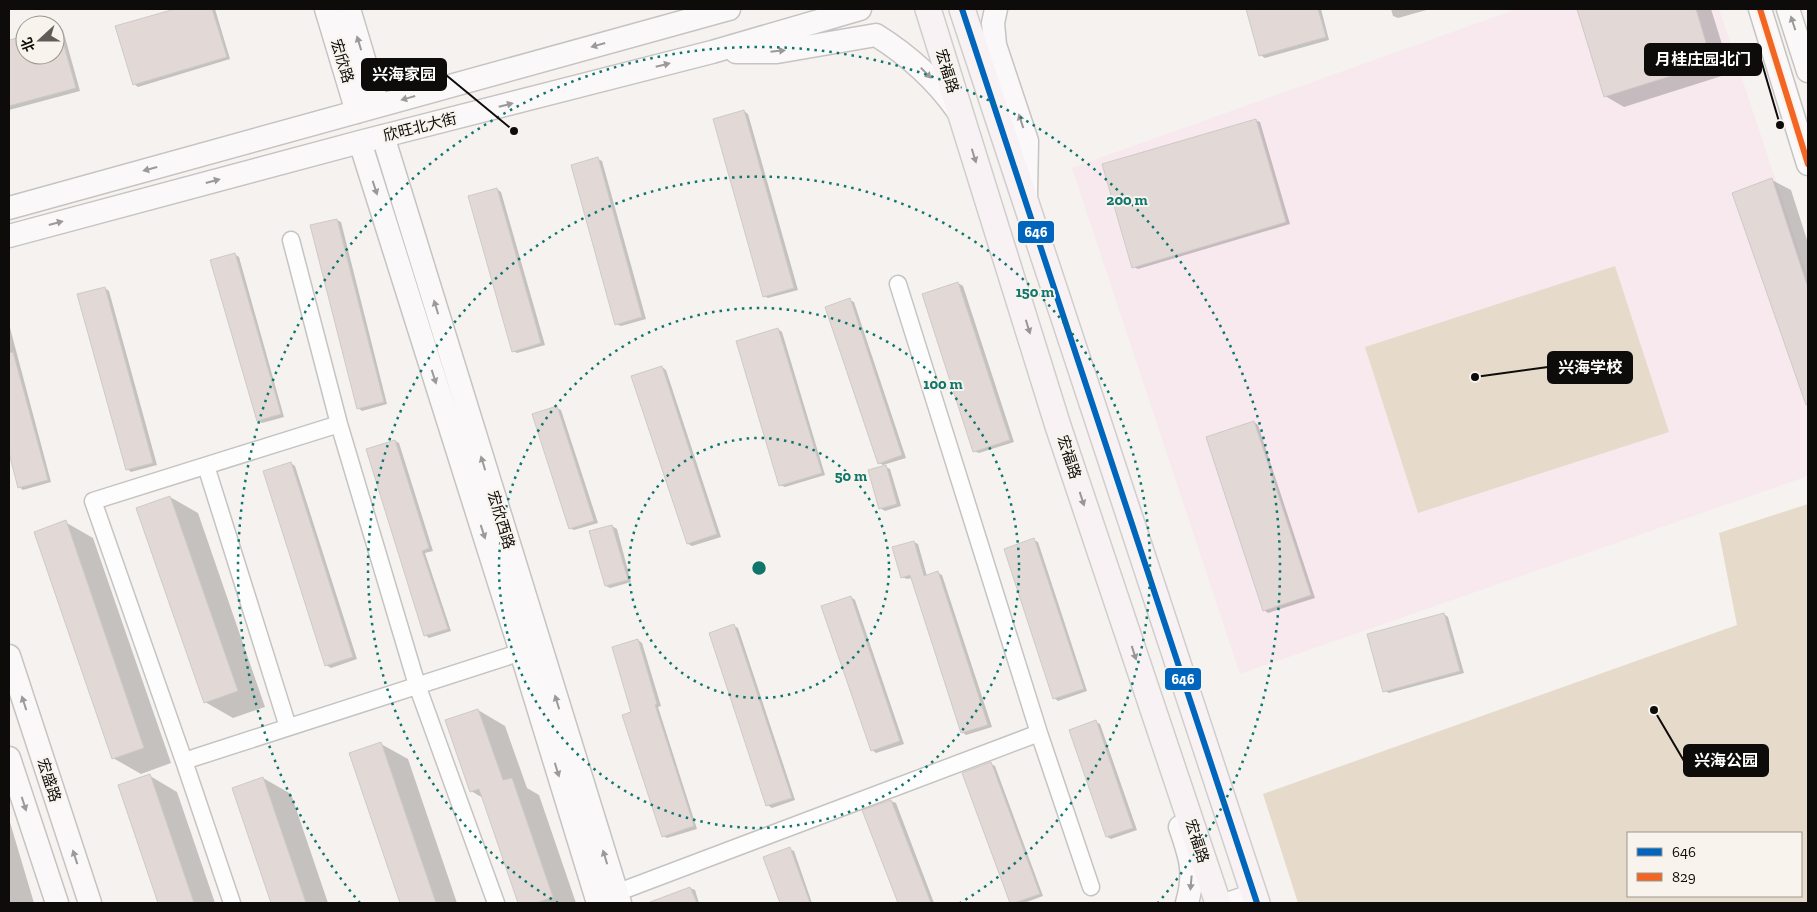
<svg xmlns="http://www.w3.org/2000/svg" width="1817" height="912" viewBox="0 0 1817 912" font-family="'Zilla Slab','Noto Sans SC',serif">
<style>
.education{fill:#f7e9ee}
.green{fill:#e6daca;fill-rule:evenodd}
.shadow{fill:#0003}
.building{fill:#e2d8d6;stroke:#cdcac8}
.lines{fill:none;stroke-linecap:round;stroke-linejoin:round}
.street-casing{stroke:#c6c4c2;stroke-width:19}
.secondary-casing{stroke:#c6c4c2;stroke-width:25}
.primary-casing{stroke:#d0cecd;stroke-width:28}
.street{stroke:#fefdfd;stroke-width:16}
.secondary{stroke:#faf8f8;stroke-width:22}
.primary{stroke:#f8f2f4;stroke-width:25}
.bus-1-casing{stroke:#f8f3ec;stroke-width:10}
.bus-2-casing{stroke:#f8f3ec;stroke-width:10}
.bus-1{stroke:#0065bd;stroke-width:6}
.bus-2{stroke:#f26522;stroke-width:6}
.oneway{fill:#9c9a99}
.oneway2{fill:#9a9696}
.ring{fill:none;stroke:#0f766e;stroke-width:2.5;stroke-dasharray:2.5 5}
.labels{text-anchor:middle;stroke-width:4;stroke-linejoin:round;paint-order:stroke}
.street-label{font-size:15px;fill:#0e0c0a;stroke:#f8f3ec}
.centre{fill:#0f766e;stroke:#f8f3ec;stroke-width:2.5}
.ring-label{font-size:15px;text-anchor:middle;font-weight:bold;fill:#0f766e;stroke:#f8f3ec;stroke-width:4;stroke-linejoin:round;paint-order:stroke}
.leader{fill:none;stroke:#0e0c0a;stroke-width:2}
.callout-dot{fill:#0e0c0a;stroke:#f8f3ec;stroke-width:2}
.callout{fill:#0e0c0a;stroke:#0e0c0a;stroke-width:2}
.callout-label{font-size:16px;text-anchor:middle;font-weight:bold;fill:#fff}
.line-badge{stroke:#f8f3ec;stroke-width:2}
.badge-label{font-size:14px;text-anchor:middle;font-weight:bold;fill:#fff}
</style>
<rect width="100%" height="100%" fill="#f5f2ef"/>
<!-- education -->
<path class="education" d="M1517,9h202l89,269v198l-568,198 -168,-506z"/>
<!-- green -->
<path class="green" d="M1615,266l54,166 -251,81 -53,-166z
M1808,504v399h-510l-35,-109 474,-169 -18,-92zM1628,833h173v63h-173z"/>
<!-- shadow -->
<path class="shadow" d="M179,9h36l15,50 -92,28 -4,-3 -17,-57z
M1247,9h74l8,31 -64,18 -5,-3z
M1391,9h39l-32,9 -5,-2z
M1579,9h132l20,64 -107,34 -19,-11z
M59,28l4,2 17,61 -71,19v-41l8,-2 8,-30v18h30v-26z
M744,111l4,3 50,176 -30,8 -4,-2z
M1255,120l5,2 30,102 -152,45 -4,-2z
M598,159l4,2 44,158 -25,7 -5,-2z
M1772,180l19,10 17,53v143l-9,-5z
M497,189l4,3 44,153 -28,8 -4,-2z
M337,220l4,2 46,182 -25,7 -4,-3z
M234,254l5,3 45,160 -22,6 -4,-3z
M958,283l5,3 51,156 -35,11 -5,-2z
M105,288l4,3 48,174 -26,7 -4,-3z
M850,300l4,2 52,156 -23,7 -4,-2z
M9,324l42,158 -28,8 -4,-3 -10,-39z
M778,329l4,3 43,143 -40,12 -5,-2z
M662,367l4,3 55,167 -29,9 -4,-2z
M557,408l4,2 37,113 -24,7 -4,-2z
M1254,422l4,3 57,173 -47,15 -4,-3z
M395,441l4,2 34,108 -8,2 26,78 -22,7 -4,-3z
M291,463l4,3 62,193 -26,9 -5,-3z
M886,467l4,2 11,37 -16,5 -5,-3z
M170,497l28,16 67,194 -32,11 -28,-16z
M65,522l28,16 78,225 -30,11 -28,-16z
M612,526l5,3 14,53 -21,6 -4,-2z
M1034,540l4,2 49,149 -29,10 -4,-3z
M914,542l4,2 9,32 11,-3 4,2 50,152 -26,8 -4,-3 -50,-154 -5,1 -5,-2z
M851,597l4,3 49,144 -28,9 -4,-3z
M1444,614l4,3 16,56 -75,20 -4,-2z
M734,626l4,2 57,172 -23,8 -5,-3z
M638,640l4,3 19,63 -3,1 39,122 -30,9 -4,-2z
M478,710l27,16 22,62 12,7 37,108h-57l-36,-105 -12,-7z
M1096,722l4,2 37,106 -26,9 -4,-2z
M381,744l27,15 49,144h-55l-51,-149z
M991,764l4,2 48,130 -19,7h-13l-48,-129z
M150,776l27,16 38,111h-56l-40,-117z
M263,778l28,16 37,109h-56l-39,-114z
M891,801l5,2 38,100h-35l-35,-92z
M9,819l25,84h-25z
M789,849l5,2 18,52h-31l-16,-45z
M690,888l5,2 4,13h-32l-2,-5z"/>
<!-- building -->
<path class="building" d="M175,9h37l15,48 -94,28 -18,-59z
M1246,9h72l8,28 -67,19z
M1577,9h119l16,54 -108,34z
M59,28l17,60 -67,18v-66l16,-4v19h30v-26z
M744,110l50,178 -31,9 -50,-178z
M1256,119l30,103 -154,46 -30,-104z
M598,157l44,160 -27,8 -44,-160z
M1772,178l36,110v116l-2,1 -74,-212z
M497,188l44,155 -29,9 -44,-156z
M337,219l47,183 -27,7 -47,-184z
M235,253l46,161 -24,7 -47,-161z
M958,282l52,158 -37,12 -51,-158z
M105,287l48,176 -27,7 -49,-176z
M850,298l52,157 -24,9 -53,-157z
M778,328l44,145 -43,13 -43,-145z
M13,352l35,128 -30,8 -9,-35v-100z
M662,366l55,168 -30,10 -56,-168z
M557,406l37,115 -25,8 -37,-115z
M1254,421l57,174 -48,16 -57,-174z
M395,440l34,108 -7,3 26,78 -24,7 -58,-187z
M291,462l62,195 -28,9 -62,-195z
M886,465l11,39 -18,5 -11,-39z
M170,496l68,195 -34,12 -68,-195z
M66,520l78,228 -32,11 -78,-227z
M612,525l16,55 -23,6 -16,-55z
M1034,538l50,151 -31,10 -49,-150z
M914,541l10,35 14,-5 50,154 -27,8 -51,-158 -9,3 -9,-31z
M851,596l49,145 -29,10 -50,-145z
M1444,613l16,58 -77,21 -16,-58z
M734,624l58,174 -26,8 -57,-173z
M638,639l19,65 -2,1 39,121 -32,11 -40,-122 9,-3 -19,-65z
M478,709l25,71 9,-2 41,119 -17,6h-18l-39,-114 -9,3 -25,-72z
M1096,720l37,108 -27,9 -37,-107z
M381,742l55,161h-36l-51,-150z
M991,762l49,132 -26,9h-4l-48,-130z
M150,774l44,129h-36l-40,-118z
M263,777l43,126h-35l-39,-115z
M891,800l40,103h-33l-36,-93z
M790,847l20,56h-30l-17,-46z
M690,887l7,16h-47v-1z"/>
<g class="lines">
<defs>
<path id="street" d="M291,240l48,184 78,261 79,218
M206,466l82,261
M1039,733l52,154
M184,761l-91,-260 246,-77
M616,893l423,-160 -141,-449
M232,903l-48,-142 347,-112"/>
<path id="secondary" d="M326,9l31,103
M349,9l29,97
M996,9l-3,14 2,22 32,96 -1,55
M1760,9l48,155
M1788,9l20,62
M736,52h41l99,-17c32,20 59,44 81,75
M383,136l237,767
M360,142l161,510 77,251
M9,208l720,-199
M9,236l351,-94 352,-90 148,-43
M9,656l81,247
M9,758l48,145
M1180,827c10,30 16,44 7,76
M1230,903l24,-8"/>
<path id="primary" d="M928,9l130,417 160,477
M962,9l295,894"/>
</defs>
<!-- street casing -->
<use href="#street" class="street-casing"/>
<!-- secondary casing -->
<use href="#secondary" class="secondary-casing"/>
<!-- primary casing -->
<use href="#primary" class="primary-casing"/>
<!-- street -->
<use href="#street" class="street"/>
<!-- secondary -->
<use href="#secondary" class="secondary"/>
<!-- primary -->
<use href="#primary" class="primary"/>
<defs>
<path id="bus-1" d="M962,9l295,894"/>
<path id="bus-2" d="M1760,9l48,155"/>
</defs>
<!-- bus-1 casing -->
<use href="#bus-1" class="bus-1-casing"/>
<!-- bus-2 casing -->
<use href="#bus-2" class="bus-2-casing"/>
<!-- bus-1 -->
<use href="#bus-1" class="bus-1"/>
<!-- bus-2 -->
<use href="#bus-2" class="bus-2"/>
</g>
<!-- one-way arrows -->
<defs><path id="oneway-solid" d="M-6-.8H1V-3.2L6.5 0L1 3.2V.8H-6Z" transform="scale(1.25)"/></defs>
<g class="oneway">
<use href="#oneway-solid" transform="translate(1793 23) rotate(-108)"/>
<use href="#oneway-solid" transform="translate(359 43) rotate(-107)"/>
<use href="#oneway-solid" transform="translate(598 45) rotate(164)"/>
<use href="#oneway-solid" transform="translate(778 51) rotate(-6)"/>
<use href="#oneway-solid" transform="translate(663 65) rotate(-14)"/>
<use href="#oneway-solid" transform="translate(926 73) rotate(46)"/>
<use href="#oneway-solid" transform="translate(408 98) rotate(164)"/>
<use href="#oneway-solid" transform="translate(506 105) rotate(-14)"/>
<use href="#oneway-solid" transform="translate(1021 121) rotate(-108)"/>
<use href="#oneway-solid" transform="translate(150 169) rotate(165)"/>
<use href="#oneway-solid" transform="translate(213 181) rotate(-15)"/>
<use href="#oneway-solid" transform="translate(375 188) rotate(72)"/>
<use href="#oneway-solid" transform="translate(56 223) rotate(-15)"/>
<use href="#oneway-solid" transform="translate(436 307) rotate(-107)"/>
<use href="#oneway-solid" transform="translate(434 377) rotate(72)"/>
<use href="#oneway-solid" transform="translate(483 463) rotate(-107)"/>
<use href="#oneway-solid" transform="translate(483 532) rotate(72)"/>
<use href="#oneway-solid" transform="translate(557 702) rotate(-107)"/>
<use href="#oneway-solid" transform="translate(24 703) rotate(-108)"/>
<use href="#oneway-solid" transform="translate(557 770) rotate(73)"/>
<use href="#oneway-solid" transform="translate(24 804) rotate(72)"/>
<use href="#oneway-solid" transform="translate(75 857) rotate(-108)"/>
<use href="#oneway-solid" transform="translate(605 857) rotate(-107)"/>
<use href="#oneway-solid" transform="translate(1191 883) rotate(95)"/>
</g>
<g class="oneway2">
<use href="#oneway-solid" transform="translate(974 156) rotate(73)"/>
<use href="#oneway-solid" transform="translate(1028 327) rotate(73)"/>
<use href="#oneway-solid" transform="translate(1082 499) rotate(72)"/>
<use href="#oneway-solid" transform="translate(1134 653) rotate(72)"/>
</g>
<!-- distance rings -->
<g class="ring">
<circle cx="759" cy="568" r="130"/>
<circle cx="759" cy="568" r="260"/>
<path d="M558 903A391 391 0 1 1 960 903"/>
<path d="M360 903A521 521 0 1 1 1158 903"/>
</g>
<g class="labels">
<!-- street labels -->
<g class="street-label">
<text transform="translate(342 61) rotate(73)" y="5">宏欣路</text>
<text transform="translate(947 71) rotate(73)" y="5">宏福路</text>
<text transform="translate(420 127) rotate(-14)" y="5">欣旺北大街</text>
<text transform="translate(1069 457) rotate(72)" y="5">宏福路</text>
<text transform="translate(501 520) rotate(73)" y="5">宏欣西路</text>
<text transform="translate(49 780) rotate(72)" y="5">宏盛路</text>
<text transform="translate(1197 841) rotate(72)" y="5">宏福路</text>
</g>
</g>
<circle cx="759" cy="568" r="8" class="centre"/>
<g class="ring-label">
<text x="1127" y="205">200 m</text>
<text x="1035" y="297">150 m</text>
<text x="943" y="389">100 m</text>
<text x="851" y="481">50 m</text>
</g>
<!-- callouts -->
<path class="leader" d="M1780 125L1761 60M514 131L446 75M1475 377L1548 367M1654 710L1684 761"/>
<g class="callout-dot">
<circle cx="1780" cy="125" r="5"/>
<circle cx="514" cy="131" r="5"/>
<circle cx="1475" cy="377" r="5"/>
<circle cx="1654" cy="710" r="5"/>
</g>
<g class="callout">
<rect x="1645" y="44" width="116" height="31" rx="5"/>
<rect x="362" y="59" width="84" height="31" rx="5"/>
<rect x="1548" y="352" width="84" height="31" rx="5"/>
<rect x="1684" y="745" width="84" height="31" rx="5"/>
</g>
<g class="callout-label">
<text x="1703" y="65">月桂庄园北门</text>
<text x="404" y="80">兴海家园</text>
<text x="1590" y="373">兴海学校</text>
<text x="1726" y="766">兴海公园</text>
</g>
<g class="line-badge">
<rect x="1017" y="220" width="38" height="24" rx="5" fill="#0065bd"/>
<rect x="1164" y="667" width="38" height="24" rx="5" fill="#0065bd"/>
</g>
<g class="badge-label">
<text x="1036" y="237">646</text>
<text x="1183" y="684">646</text>
</g>
<!-- border -->
<rect width="1817" height="912" fill="none" stroke="#0e0c0a" stroke-width="20"/>
<!-- legend -->
<rect x="1627" y="832" width="175" height="65" fill="#f8f3ec" stroke="#9a9792"/>
<rect x="1637" y="848" width="25" height="8" fill="#0065bd" stroke="#9a9792"/>
<text x="1672" y="857" font-size="15" fill="#0e0c0a">646</text>
<rect x="1637" y="873" width="25" height="8" fill="#f26522" stroke="#9a9792"/>
<text x="1672" y="882" font-size="15" fill="#0e0c0a">829</text>
<!-- north arrow -->
<g transform="translate(40 40) rotate(249)"><circle r="24" fill="#f8f3ec" stroke="#9a9792"/>
<path d="M0-4L9 19L0 12L-9 19Z" fill="#5f5c5a"/>
<text y="-8" font-size="14" font-weight="bold" text-anchor="middle" fill="#0e0c0a">北</text>
</g>
</svg>
